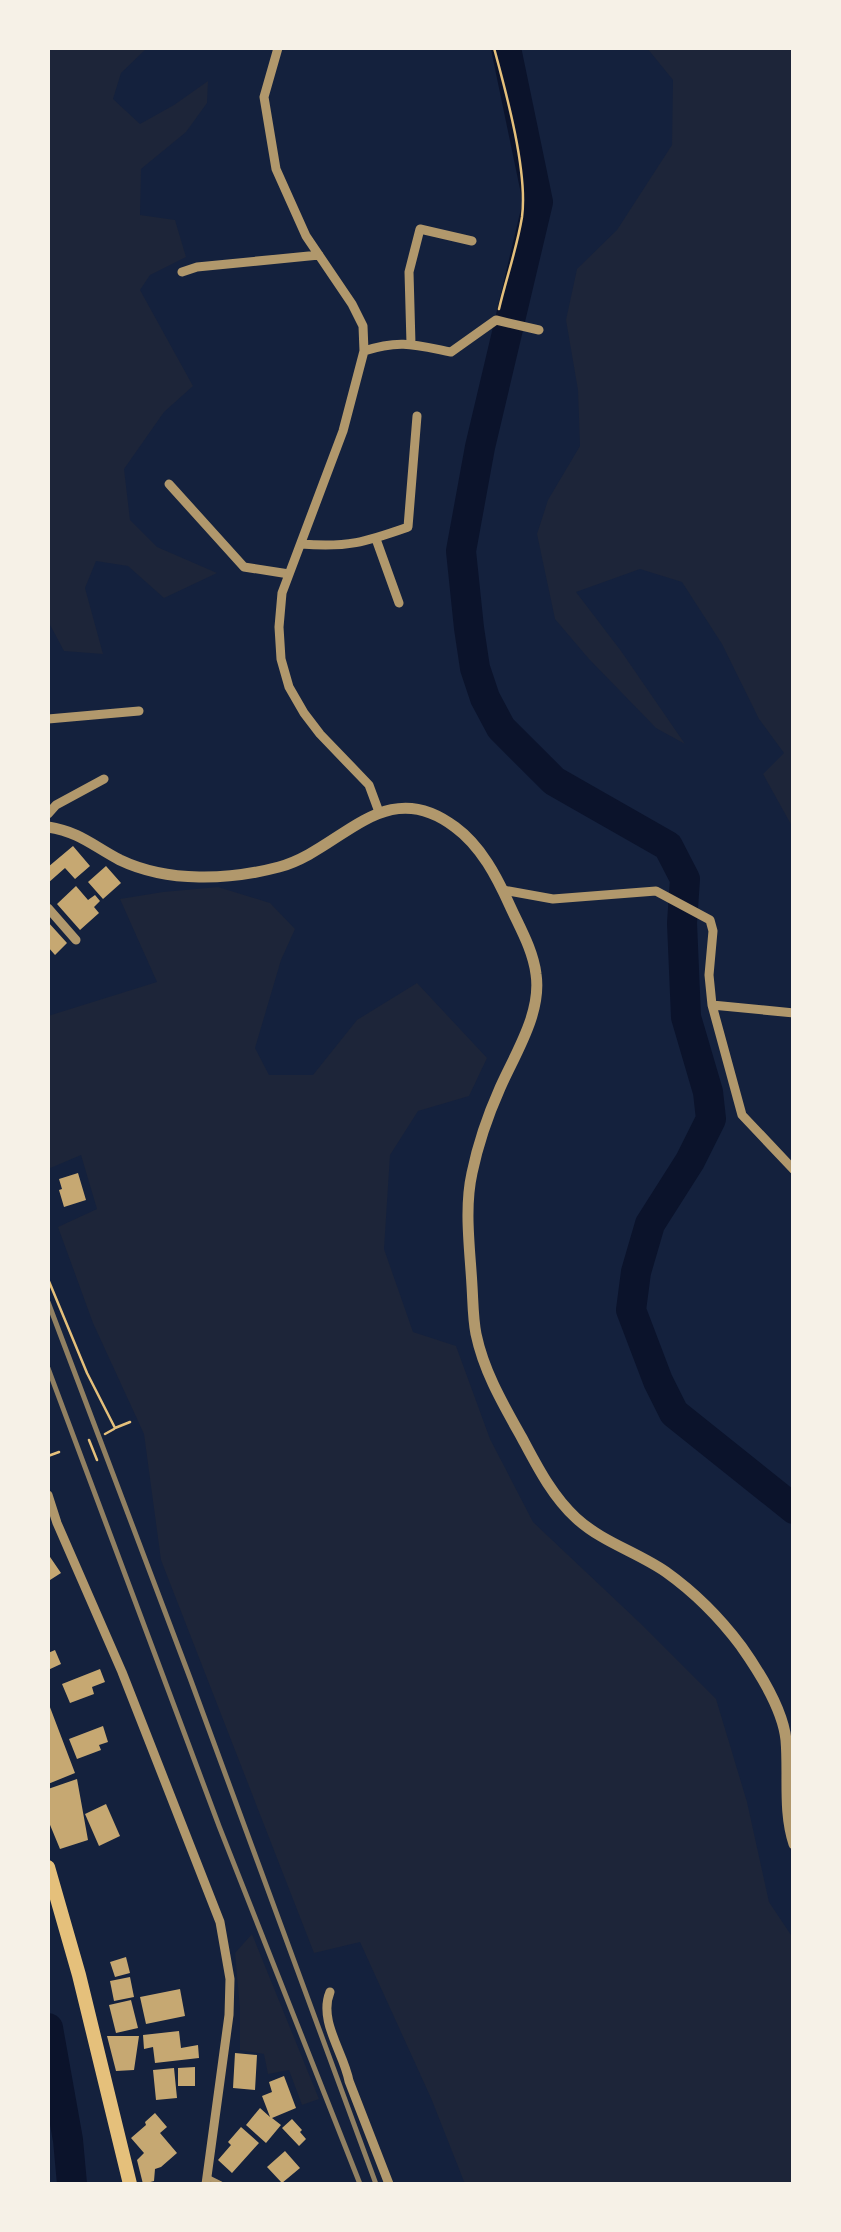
<svg xmlns="http://www.w3.org/2000/svg" width="841" height="2232" viewBox="0 0 841 2232" font-family="'PT Sans',sans-serif">
<style>
.green{fill:#1d2539}
.lines{fill:none;stroke-linecap:round;stroke-linejoin:round}
.river{stroke:#0b132b;stroke-width:30}
.building{fill:#c6a872}
.path{stroke:#e5c07b;stroke-width:2.5}
.service{stroke:#b1986c;stroke-width:5}
.minor{stroke:#b1986c;stroke-width:9}
.tertiary{stroke:#b1986c;stroke-width:11}
.primary{stroke:#e5c07b;stroke-width:14}
.rail{stroke:#918062;stroke-width:5}
</style>
<rect width="100%" height="100%" fill="#14213d"/>
<!-- green -->
<path class="green" d="M48,48h99l-26,25 -8,26 27,25 34,-19 34,-24 -1,22 -21,29 -45,37 -1,46 35,5 11,37 -36,18 -10,15 53,96 -29,26 -40,57 6,51 27,27 60,26 -53,25 -36,-32 -32,-5 -11,27 18,66 -39,-3 -16,-30z
M647,48h146v780l-30,-54 21,-21 -25,-34 -37,-75 -40,-62 -42,-13 -64,23 45,59 64,93 -29,-16 -67,-69 -34,-40 -18,-85 11,-34 32,-54 -2,-56 -12,-70 11,-51 40,-39 55,-85 1,-65z
M218,887l52,16 25,26 -14,31 -26,88 14,27h44l44,-55 60,-37 70,75 -18,38 -51,15 -28,44 -6,94 29,83 43,14 34,93 43,83 107,101 76,76 31,103 22,100 24,36v246h-328l-34,-86 -71,-156 -46,11 -153,-393 -17,-126 -51,-111 -35,-96 39,-18 -16,-54 -33,14v-153l109,-34 -37,-83 43,-7z
M252,1934l67,165 -17,6 -13,-35 -21,4 -4,-20 -24,-4v-40l-5,-57z"/>
<g class="lines">
<!-- river -->
<path class="river" d="M506,48l32,154 -58,245 -19,104 8,77 6,40 10,30 16,30 53,53 114,65 17,33 -3,44 4,94 22,75 3,27 -21,42 -40,63 -14,48 -5,38 27,71 16,32 120,96
M48,2028l20,112 4,44"/>
</g>
<!-- building -->
<path class="building" d="M73,846l17,20 -15,13 -10,-11 -17,15v-16z
M106,866l15,17 -18,16 -15,-17z
M76,886l12,14 7,-5 5,6 -6,6 5,6 -19,17 -23,-26z
M48,922l19,21 -12,12 -7,-8z
M78,1173l8,27 -22,7 -5,-17 3,-1 -3,-10z
M48,1554l13,19 -11,7 -2,-3z
M55,1650l6,14 -13,6v-17z
M100,1669l5,13 -13,5 2,7 -24,9 -8,-19z
M48,1702l27,71 -27,11z
M103,1726l5,16 -9,3 2,5 -24,9 -8,-20z
M77,1779l11,61 -28,9 -12,-29v-31z
M106,1804l14,32 -21,10 -14,-32z
M126,1957l4,16 -15,4 -5,-15z
M130,1977l4,20 -20,4 -4,-20z
M180,1989l5,27 -39,8 -6,-27z
M131,2000l7,28 -22,5 -7,-28z
M179,2031l2,17 17,-3 1,13 -44,5 -2,-16 -9,2 -1,-14z
M107,2036h32l-5,34 -18,1z
M235,2053l22,2 -2,35 -22,-2z
M195,2067v19h-17v-18z
M174,2068l3,30 -21,2 -3,-30z
M284,2076l12,32 -24,10 9,7 -15,18 -20,-18 14,-17 10,9 -8,-21 10,-4 -3,-10z
M155,2113l12,14 -7,6 17,20 -16,14 -6,2 -1,12 -11,3 -6,-24 7,-7 -13,-15 15,-13 -1,-3z
M292,2119l10,11 -2,2 6,7 -7,7 -17,-18z
M241,2127l18,16 -27,30 -14,-13 13,-15 -3,-3z
M285,2151l15,17 -18,15 -15,-16z"/>
<g class="lines">
<!-- path -->
<path class="path" d="M494,48c12,44 34,124 28,169 -5,31 -16,62 -23,92
M48,1279l39,94 28,55 15,-6
M105,1434l9,-5
M89,1440l8,20
M48,1456l11,-4"/>
<!-- service -->
<path class="service" d="M209,2178l12,6"/>
<!-- minor -->
<path class="minor" d="M278,48l-14,49 12,72 30,67 46,68 11,22 1,25 -21,80 -61,162 -3,34 2,32 8,28 15,26 16,21 49,51 10,27
M182,272l15,-5 122,-12
M411,344l-2,-72 11,-43 52,12
M364,351c36,-12 52,-6 87,1l45,-32 43,10
M169,484l75,83 45,7
M376,539l23,64
M301,544c47,4 64,-2 107,-17l9,-111
M48,719l91,-8
M48,814l8,-9 48,-26
M503,890l50,9 103,-8 54,29 3,11 -4,44 3,30 30,110 52,55
M48,908l28,32
M712,1005l82,8
M48,1495l9,28 65,149 98,250 10,57 -1,36 -23,169
M330,1992c-12,29 14,61 19,89l40,103"/>
<!-- tertiary -->
<path class="tertiary" d="M48,827c32,5 45,19 72,33 48,23 110,20 159,7 63,-17 105,-94 176,-40 26,19 42,50 55,79 10,22 23,44 26,68 6,39 -21,80 -36,114 -12,27 -22,56 -28,85 -8,36 -2,76 0,113 1,16 1,33 4,48 8,38 27,70 46,104 15,28 30,58 54,80 26,24 61,34 90,54 28,20 54,46 75,74 17,24 42,64 45,94 3,35 -3,71 8,104"/>
<!-- primary -->
<path class="primary" d="M48,1867l31,108 51,209"/>
<!-- rail -->
<path class="rail" d="M48,1302l142,376 186,506
M48,1368l171,458 141,358"/>
</g>
<!-- border -->
<rect width="841" height="2232" fill="none" stroke="#f6f1e7" stroke-width="100"/>
</svg>
